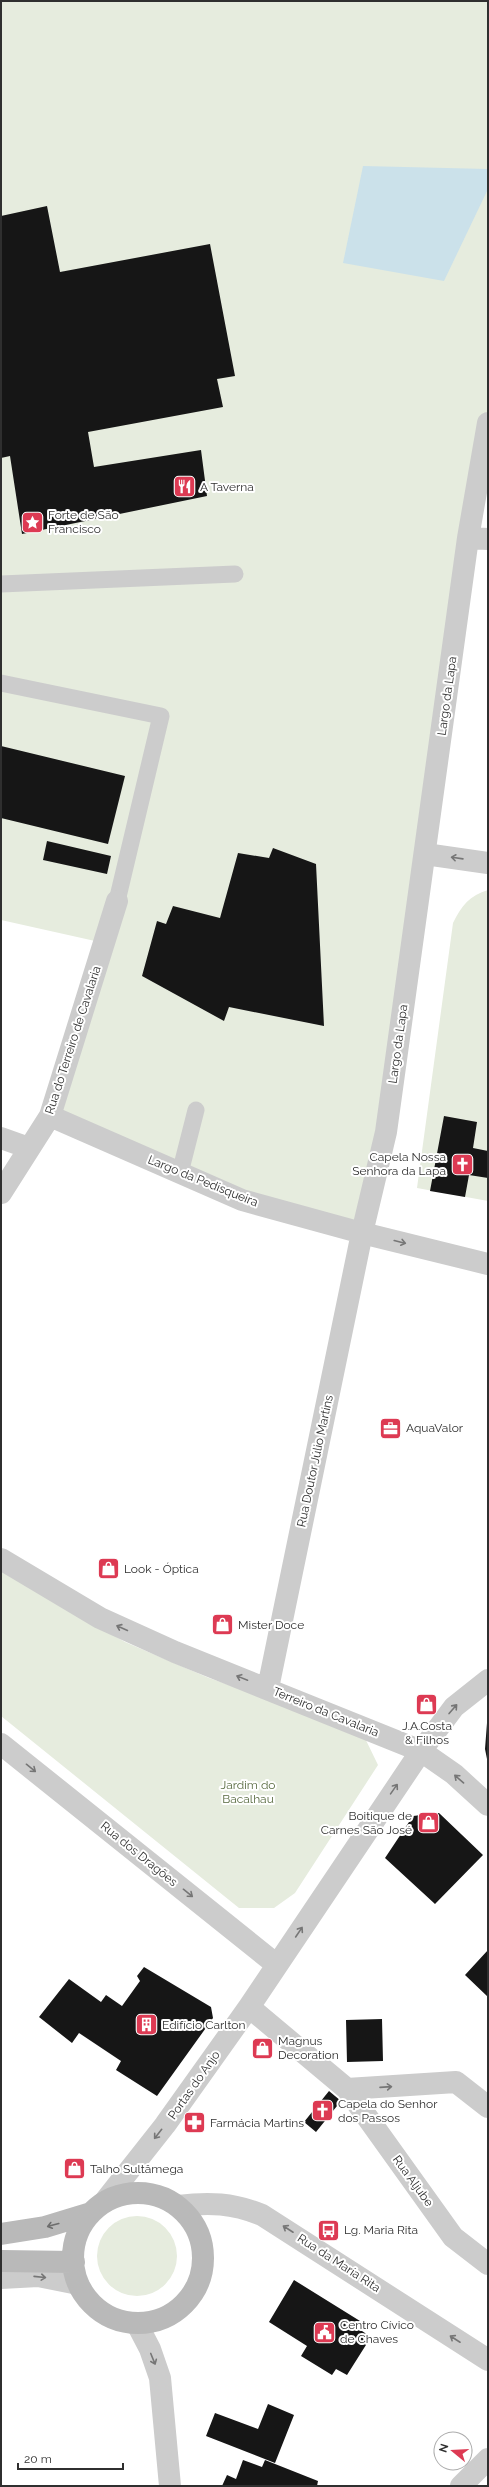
<svg xmlns="http://www.w3.org/2000/svg" width="489" height="2487" viewBox="0 0 489 2487" font-family="Raleway,sans-serif">
<style>
.green{fill:#e6ecde}
.water{fill:#cbe1ea}
.building{fill:#161616}
.lines{fill:none;stroke-linecap:round;stroke-linejoin:round}
.lane{stroke:#ccc;stroke-width:17}
.street{stroke:#ccc;stroke-width:22}
.secondary{stroke:#b9b9b9;stroke-width:22}
.oneway{stroke:#767676}
.oneway2{stroke:#6d6d6d}
.labels{text-anchor:middle;stroke-width:4;stroke-linejoin:round;paint-order:stroke}
.poi-label{font-size:12px;fill:#2f2f2f;stroke:#fff;text-anchor:start}
.street-label{font-size:12px;fill:#2f2f2f;stroke:#fff}
.park-label{font-size:12px;fill:#56693e;stroke:#fff}
</style>
<rect width="100%" height="100%" fill="#fff"/>
<!-- green -->
<path class="green" d="M1,1h487v442l-126,790 -120,-34 -192,-85 54,-171 -103,-23z
M488,890v311l-71,-13 36,-265c8,-17 17,-28 35,-33z
M1,1571l124,71 84,36 153,54 16,33 -83,128 -21,15h-35l-238,-192z
M97 2256a40 40 0 1 1 80 0a40 40 0 1 1-80 0Z"/>
<!-- water -->
<path class="water" d="M363,166l125,3v20l-44,92 -101,-18z"/>
<!-- building -->
<path class="building" d="M47,206l13,66 150,-28 25,132 -18,3 6,28 -135,25 6,35 107,-17 6,46 -185,38 -12,-78 -9,2v-242z
M1,746l124,30 -17,68 -107,-26z
M47,841l64,15 -4,18 -64,-14z
M273,848l43,16 8,162 -95,-19 -5,14 -82,-45 15,-55 9,3 7,-18 47,12 18,-65 31,5z
M444,1116l33,6 -4,26 15,3v27l-19,-3 -4,22 -35,-6z
M487,1723h1l-1,36 -2,-10z
M439,1813l44,42 -48,49 -50,-46 28,-42z
M488,1950v47l-23,-22z
M144,1967l67,40 2,11 -56,78 -41,-26 5,-9 -42,-28 -7,10 -33,-26 30,-38 32,23 5,-7 16,11 18,-25 -3,-5z
M382,2019l1,42 -36,1 -1,-42z
M329,2091l12,10 -25,31 -12,-10z
M294,2280l66,41 -4,6 15,10 -24,38 -11,-6 -4,6 -31,-19 6,-10 -38,-24z
M268,2404l26,11 -19,48 -69,-27 9,-23 43,16z
M243,2460l19,7 3,-7 53,21 -1,5h-95l5,-11 9,4z"/>
<g class="lines">
<!-- lane -->
<path class="lane" d="M1,584l234,-10
M1,683l160,33 -44,185
M180,1173l16,-63"/>
<!-- street -->
<path class="street" d="M468,538l20,1
M425,854l63,9
M50,1116l192,84 120,33 126,31
M1,1138l28,10
M1,1193l49,-77 67,-215
M1,1559l99,59 75,34 246,99 33,23 34,31
M268,1688l94,-455 24,-101 82,-594 20,-115
M1,1744l276,221
M249,2007l98,82 106,148 35,27
M347,2089l109,-7 32,25
M105,2201l60,-76 84,-118 172,-256 33,-44 34,-27
M178,2206c31,-4 55,-3 84,9l226,145
M1,2278l37,-2 40,8
M137,2324l13,25 10,29 10,108
M461,2486l27,-27"/>
<!-- secondary -->
<path class="secondary" d="M73 2258a65 65 0 1 1 130 0a65 65 0 1 1-130 0Z
M1,2234l44,-7 46,-14
M1,2261l73,1"/>
</g>
<!-- one-way arrows -->
<defs><path id="oneway-shaft" d="M-6 0H5M1.5-3L5.5 0L1.5 3" fill="none" stroke-width="1.6" stroke-linecap="round" stroke-linejoin="round"/></defs>
<g class="oneway">
<use href="#oneway-shaft" transform="translate(457 858) rotate(-172)"/>
<use href="#oneway-shaft" transform="translate(400 1242) rotate(14)"/>
<use href="#oneway-shaft" transform="translate(122 1628) rotate(-156)"/>
<use href="#oneway-shaft" transform="translate(242 1678) rotate(-158)"/>
<use href="#oneway-shaft" transform="translate(453 1709) rotate(-49)"/>
<use href="#oneway-shaft" transform="translate(31 1768) rotate(39)"/>
<use href="#oneway-shaft" transform="translate(459 1779) rotate(-139)"/>
<use href="#oneway-shaft" transform="translate(394 1789) rotate(-55)"/>
<use href="#oneway-shaft" transform="translate(188 1893) rotate(39)"/>
<use href="#oneway-shaft" transform="translate(299 1932) rotate(-56)"/>
<use href="#oneway-shaft" transform="translate(386 2087) rotate(-4)"/>
<use href="#oneway-shaft" transform="translate(158 2134) rotate(128)"/>
<use href="#oneway-shaft" transform="translate(288 2229) rotate(-147)"/>
<use href="#oneway-shaft" transform="translate(40 2277) rotate(6)"/>
<use href="#oneway-shaft" transform="translate(455 2339) rotate(-147)"/>
<use href="#oneway-shaft" transform="translate(153 2359) rotate(68)"/>
</g>
<use class="oneway2" href="#oneway-shaft" transform="translate(53 2225) rotate(165)"/>
<!-- icons -->
<defs>
<symbol id="restaurant-square" viewBox="-11 -11 22 22"><rect x="-9" y="-9" width="18" height="18" rx="4" fill="#dd3a53" stroke="#fff"/><path d="M-5-6h1v4h1v-4h1v4h1v-4h1v5L-1.5 .5V6h-2V.5L-5-1ZM5-6V6H3V1.5H1.5Q1.5-4 5-6Z" fill="#fff"/></symbol>
<symbol id="sight-square" viewBox="-11 -11 22 22"><rect x="-9" y="-9" width="18" height="18" rx="4" fill="#dd3a53" stroke="#fff"/><path d="M0-6L1.8-2.2L6-1.7L2.9 1.2L3.7 5.4L0 3.3L-3.7 5.4L-2.9 1.2L-6-1.7L-1.8-2.2Z" fill="#fff"/></symbol>
<symbol id="church-square" viewBox="-11 -11 22 22"><rect x="-9" y="-9" width="18" height="18" rx="4" fill="#dd3a53" stroke="#fff"/><path d="M-1.2-6h2.4v3.5h3.3v2.4h-3.3V6h-2.4V-.1h-3.3v-2.4h3.3Z" fill="#fff"/></symbol>
<symbol id="office-square" viewBox="-11 -11 22 22"><rect x="-9" y="-9" width="18" height="18" rx="4" fill="#dd3a53" stroke="#fff"/><path d="M-6-3h4V-5.5h4V-3h4V5H-6ZM-1-4.5V-3h2v-1.5ZM-6 0V1H6V0Z" fill="#fff"/></symbol>
<symbol id="shop-square" viewBox="-11 -11 22 22"><rect x="-9" y="-9" width="18" height="18" rx="4" fill="#dd3a53" stroke="#fff"/><path d="M-5-2.5h2.3a2.7 3.5 0 0 1 5.4 0H5L5.5 6h-11ZM-1.5-2.5h3a1.5 2.3 0 0 0-3 0Z" fill="#fff"/></symbol>
<symbol id="building-square" viewBox="-11 -11 22 22"><rect x="-9" y="-9" width="18" height="18" rx="4" fill="#dd3a53" stroke="#fff"/><path d="M-4-6H4V6H1V3H-1V6H-4ZM-2.5-4.3h1.7v1.8h-1.7ZM.8-4.3h1.7v1.8H.8ZM-2.5-1h1.7V.8h-1.7ZM.8-1h1.7V.8H.8Z" fill="#fff"/></symbol>
<symbol id="pharmacy-square" viewBox="-11 -11 22 22"><rect x="-9" y="-9" width="18" height="18" rx="4" fill="#dd3a53" stroke="#fff"/><path d="M-2-6h4v4h4v4h-4v4h-4v-4h-4v-4h4Z" fill="#fff"/></symbol>
<symbol id="bus-square" viewBox="-11 -11 22 22"><rect x="-9" y="-9" width="18" height="18" rx="4" fill="#dd3a53" stroke="#fff"/><path d="M-5-6H5V4H4V6H2V4H-2V6H-4V4H-5ZM-3.5-4V0h7V-4ZM-3.5 1.2v1.5H-2V1.2ZM2 1.2v1.5H3.5V1.2Z" fill="#fff"/></symbol>
<symbol id="civic-square" viewBox="-11 -11 22 22"><rect x="-9" y="-9" width="18" height="18" rx="4" fill="#dd3a53" stroke="#fff"/><path d="M-.6-6.5H3V-4.5H.6V-3L4-1V1h2V6H-6V1h2V-1L-.6-3ZM-1.2 2.5V6h2.4V2.5Z" fill="#fff"/></symbol>
</defs>
<g fill-rule="evenodd">
<use href="#restaurant-square" x="172" y="474" width="25" height="25"/>
<use href="#sight-square" x="20" y="510" width="25" height="25"/>
<use href="#church-square" x="450" y="1152" width="25" height="25"/>
<use href="#office-square" x="378" y="1416" width="25" height="25"/>
<use href="#shop-square" x="96" y="1556" width="25" height="25"/>
<use href="#shop-square" x="210" y="1612" width="25" height="25"/>
<use href="#shop-square" x="414" y="1692" width="25" height="25"/>
<use href="#shop-square" x="416" y="1810" width="25" height="25"/>
<use href="#building-square" x="134" y="2012" width="25" height="25"/>
<use href="#shop-square" x="250" y="2036" width="25" height="25"/>
<use href="#church-square" x="310" y="2098" width="25" height="25"/>
<use href="#pharmacy-square" x="182" y="2110" width="25" height="25"/>
<use href="#shop-square" x="62" y="2156" width="25" height="25"/>
<use href="#bus-square" x="316" y="2218" width="25" height="25"/>
<use href="#civic-square" x="312" y="2320" width="25" height="25"/>
</g>
<g class="labels">
<!-- poi labels -->
<g class="poi-label">
<text x="200" y="491">A Taverna</text>
<text x="48" y="519">Forte de São<tspan x="48" dy="14">Francisco</tspan></text>
<text x="446" y="1161" text-anchor="end">Capela Nossa<tspan x="446" dy="14">Senhora da Lapa</tspan></text>
<text x="406" y="1432">AquaValor</text>
<text x="124" y="1573">Look - Óptica</text>
<text x="238" y="1629">Mister Doce</text>
<text x="427" y="1730" text-anchor="middle">J.A.Costa<tspan x="427" dy="14">&amp; Filhos</tspan></text>
<text x="412" y="1820" text-anchor="end">Boitique de<tspan x="412" dy="14">Carnes São José</tspan></text>
<text x="162" y="2029">Edifício Carlton</text>
<text x="278" y="2045">Magnus<tspan x="278" dy="14">Decoration</tspan></text>
<text x="338" y="2108">Capela do Senhor<tspan x="338" dy="14">dos Passos</tspan></text>
<text x="210" y="2127">Farmácia Martins</text>
<text x="90" y="2173">Talho Sultâmega</text>
<text x="344" y="2234">Lg. Maria Rita</text>
<text x="340" y="2329">Centro Cívico<tspan x="340" dy="14">de Chaves</tspan></text>
</g>
<!-- street labels -->
<g class="street-label">
<text transform="translate(447 696) rotate(-82)" y="4">Largo da Lapa</text>
<text transform="translate(73 1040) rotate(-72)" y="4">Rua do Terreiro de Cavalaria</text>
<text transform="translate(398 1044) rotate(-82)" y="4">Largo da Lapa</text>
<text transform="translate(203 1181) rotate(22)" y="4">Largo da Pedisqueira</text>
<text transform="translate(315 1461) rotate(-78)" y="4">Rua Doutor Júlio Martins</text>
<text transform="translate(326 1712) rotate(22)" y="4">Terreiro da Cavalaria</text>
<text transform="translate(139 1854) rotate(39)" y="4">Rua dos Dragões</text>
<text transform="translate(194 2085) rotate(-55)" y="4">Portas do Anjo</text>
<text transform="translate(413 2181) rotate(54)" y="4">Rua Aljube</text>
<text transform="translate(339 2263) rotate(33)" y="4">Rua da María Rita</text>
</g>
<!-- park labels -->
<g class="park-label">
<text x="248" y="1789">Jardim do<tspan x="248" dy="14">Bacalhau</tspan></text>
</g>
</g>
<!-- border -->
<rect width="489" height="2487" fill="none" stroke="#2f2f2f" stroke-width="4"/>
<!-- north arrow -->
<g transform="translate(453 2451) rotate(288)"><circle r="19" fill="#ffffff" stroke="#acacac"/>
<path d="M0-3L7 15L0 10L-7 15Z" fill="#dd3a53"/>
<text y="-6" font-size="11" font-weight="bold" text-anchor="middle" fill="#2f2f2f">N</text>
</g>
<!-- scale -->
<path d="M18 2463v6h105v-6" fill="none" stroke="#2f2f2f" stroke-width="2"/>
<text x="24" y="2463" font-size="12" fill="#2f2f2f" stroke="#ffffff" stroke-width="3" paint-order="stroke">20 m</text>
</svg>
